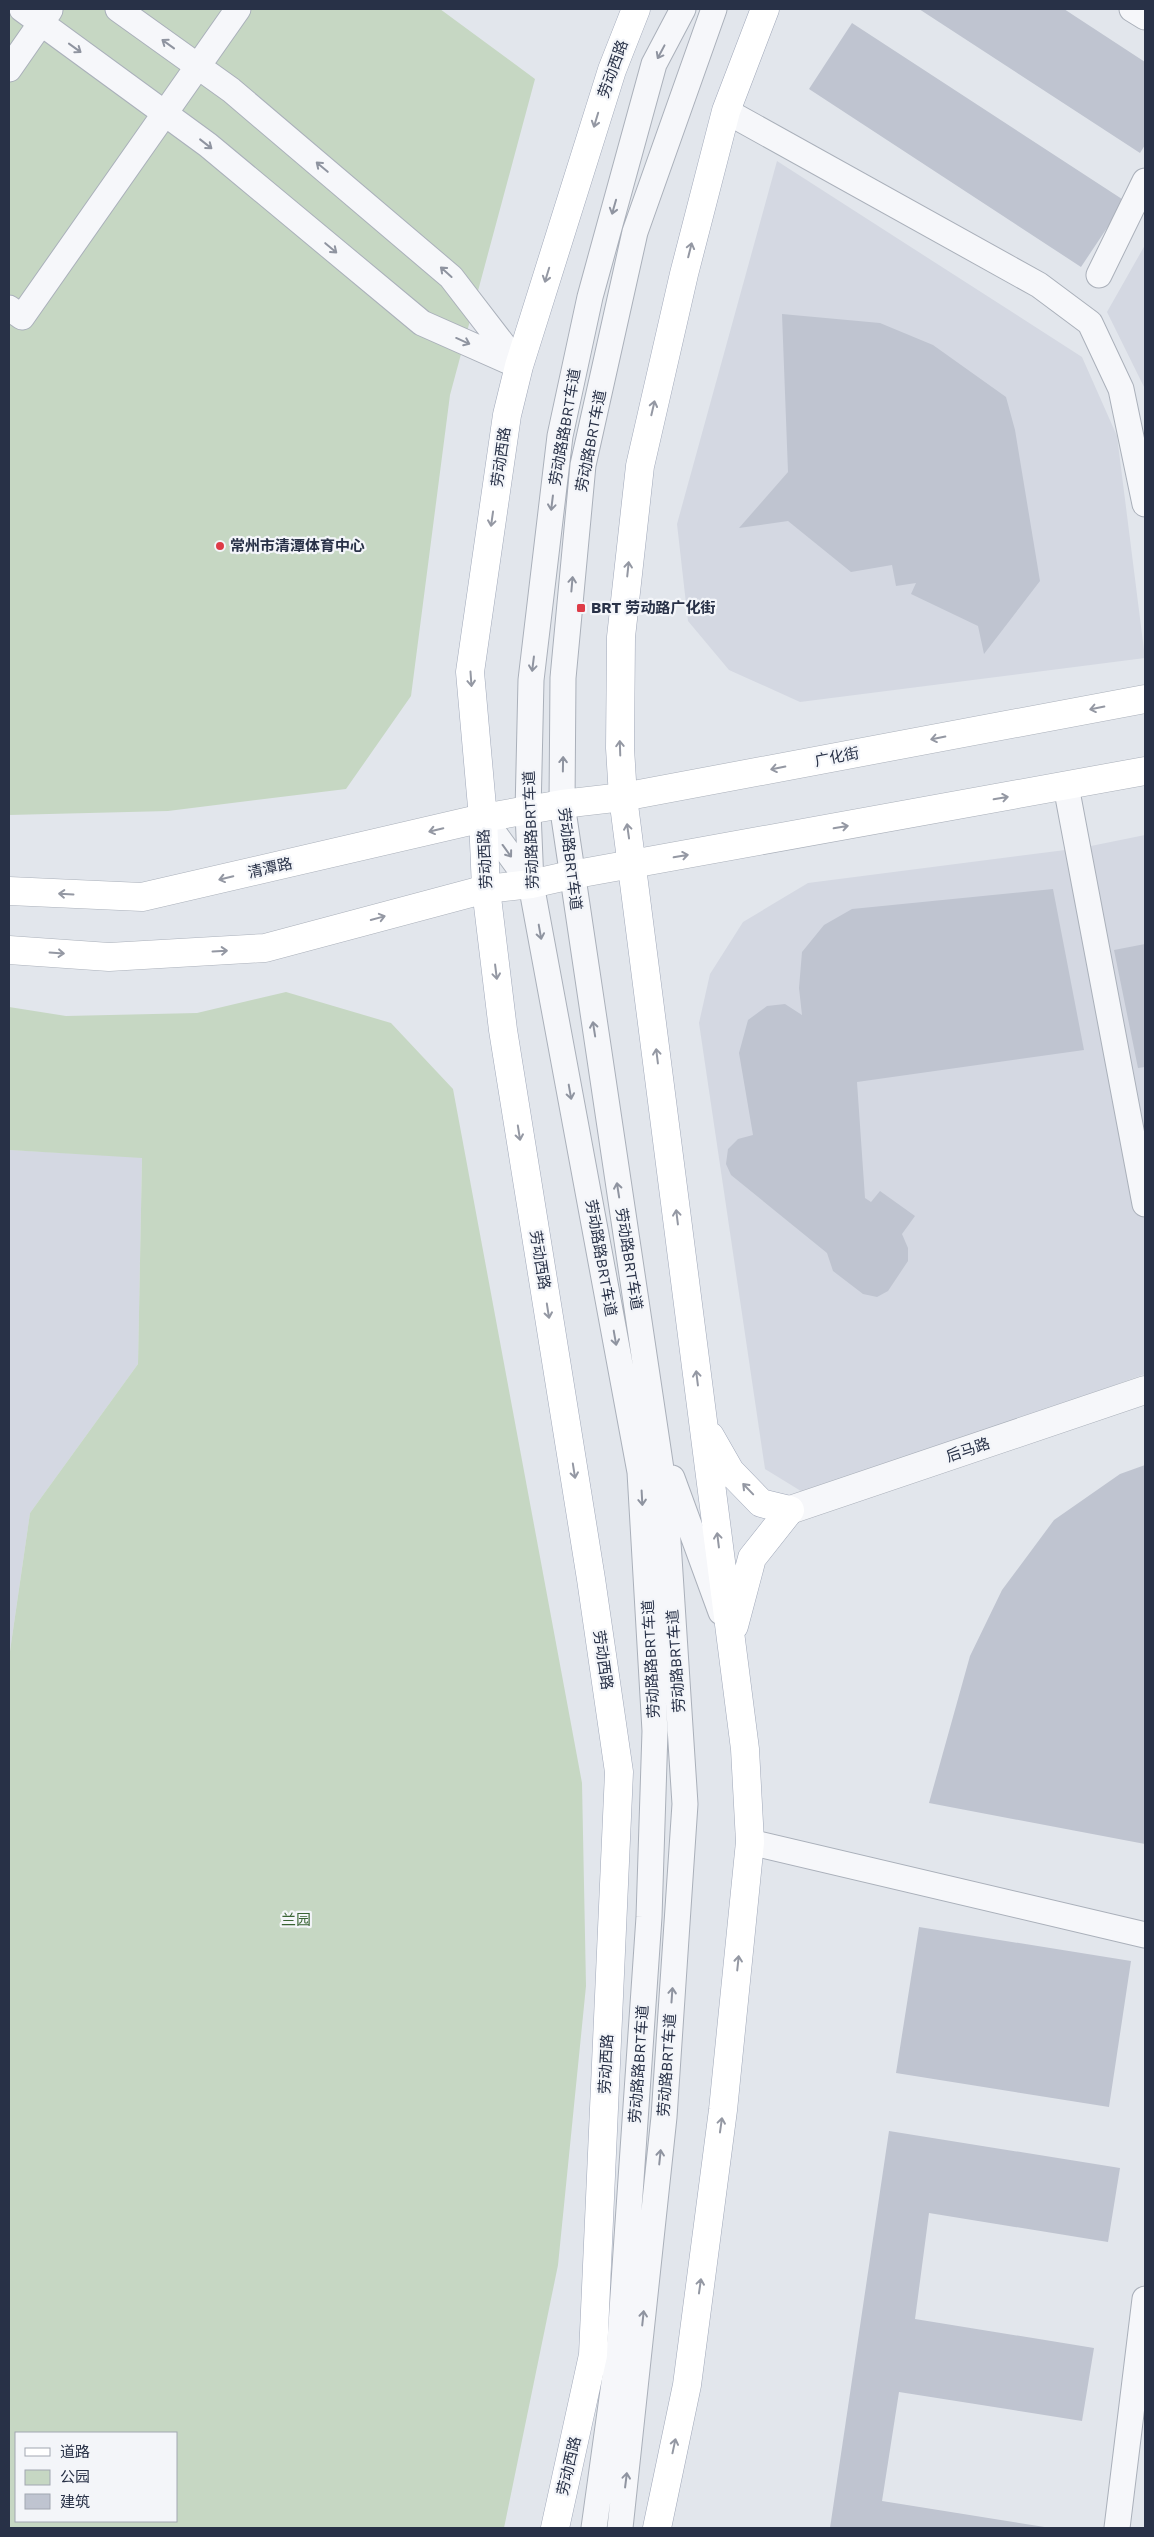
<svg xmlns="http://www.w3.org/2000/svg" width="1154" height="2537" viewBox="0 0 1154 2537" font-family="'Work Sans','Noto Sans SC',sans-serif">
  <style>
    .built { fill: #d4d8e2 }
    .green { fill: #c6d7c3; fill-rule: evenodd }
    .building { fill: #bfc4d0 }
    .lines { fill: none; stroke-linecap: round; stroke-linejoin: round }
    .lane-casing { stroke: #aab0ba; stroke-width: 27 }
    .street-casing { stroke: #aab0ba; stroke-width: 29 }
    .secondary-casing { stroke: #aab0ba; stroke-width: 29 }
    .primary-casing { stroke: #a0a8b9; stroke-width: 29 }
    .lane { stroke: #f6f7fa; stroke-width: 25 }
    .street { stroke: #f6f7fa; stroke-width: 28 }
    .secondary { stroke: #fff; stroke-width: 28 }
    .primary { stroke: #fff; stroke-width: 28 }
    .oneway { stroke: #8f94a0 }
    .oneway2 { stroke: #9498a3 }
    .poi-dot { fill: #de3b47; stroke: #f3f5f9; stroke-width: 2 }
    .labels { text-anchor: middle; stroke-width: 4.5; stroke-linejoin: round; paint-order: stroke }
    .street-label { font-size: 15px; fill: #283147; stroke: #f3f5f9 }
    .poi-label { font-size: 15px; font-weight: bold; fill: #283147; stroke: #f3f5f9; text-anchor: start }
    .park-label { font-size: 15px; fill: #396434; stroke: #f3f5f9 }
  </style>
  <rect width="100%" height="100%" fill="#e2e6ec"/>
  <path class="built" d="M777,161L1082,357L1117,436L1145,658L800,702L729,670L688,621L677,524Z
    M1145,245V389L1107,312Z
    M1145,835V1374L809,1496L765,1469L699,1023L710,974L743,922L808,883L1081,848Z
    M9,1150L142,1157L138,1364L30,1513L9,1658Z"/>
  <path class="green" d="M9,9H440L535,79L450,395L411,696L346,789L168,811L9,815Z
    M286,992L391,1023L453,1089L582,1783L586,1986L558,2265L504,2528H9V1658L30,1513L138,1364L142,1158L9,1150V1007L66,1016L197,1013ZM16,2433H176V2521H16Z"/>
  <path class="building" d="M919,9H1064L1145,62V145L1140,153Z
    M852,23L1125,201L1081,267L809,89Z
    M782,314L880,323L933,345L1006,397L1015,430L1040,581L984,654L978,626L911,594L916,583L896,586L892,565L851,572L788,521L739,528L788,472Z
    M1053,889L1084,1050L857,1082L865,1198L871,1202L880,1191L915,1216L902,1234L908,1248V1261L888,1291L877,1297L863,1294L833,1271L827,1253L731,1175L726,1164L728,1149L738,1139L753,1135L739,1053L748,1020L767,1006L785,1004L802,1015L799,988L802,952L824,925L852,909Z
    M1145,944V1067L1138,1068L1114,950Z
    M1145,1465V1844L929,1803L970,1656L1002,1590L1054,1520L1120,1474Z
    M919,1927L1131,1961L1109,2107L896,2073Z
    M889,2131L1120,2168L1108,2242L929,2213L915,2319L1094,2348L1082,2421L899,2392L882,2501L1051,2528H830Z"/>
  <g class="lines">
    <g class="lane-casing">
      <path id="lane" d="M22,9L208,145L422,323L519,366
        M118,9L231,90L451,277L518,364
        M1132,9L1145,17
        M9,69L50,10
        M726,111L1039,285L1090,323L1121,389L1145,504
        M1099,275L1145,181
        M9,308L22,317L238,9
        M1066,786L1145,1204
        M483,818L531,884
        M672,1478L721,1612
        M750,1842L1145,1935
        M594,2528L620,2340L649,1917L655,1731L640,1472L531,884L528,812L531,680L560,436L590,297L654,64L683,9
        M620,2528L664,2117L685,1804L665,1496L562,804L563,678L583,465L635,232L714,9
        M1117,2528L1145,2299"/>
    </g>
    <g class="street-casing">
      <path id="street" d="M790,1510L1145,1390"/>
    </g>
    <g class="secondary-casing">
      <path id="secondary" d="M9,891L142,897L483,818L562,804L623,797L1145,699
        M9,950L109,957L265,948L486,889L531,884L571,875L1145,771"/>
    </g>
    <g class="primary-casing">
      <path id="primary" d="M710,1436L730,1471L761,1503L790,1510L752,1558L734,1626
        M555,2528L593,2355L619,1772L591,1579L503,1030L486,889L483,818L470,672L507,415L519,366L612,70L636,9
        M657,2528L687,2385L723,2110L750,1842L745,1749L623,797L620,748L621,637L640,466L684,274L726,111L765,9"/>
    </g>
    <use href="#lane" class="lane"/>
    <use href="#street" class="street"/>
    <use href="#secondary" class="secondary"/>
    <use href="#primary" class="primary"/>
  </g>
  <defs><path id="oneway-shaft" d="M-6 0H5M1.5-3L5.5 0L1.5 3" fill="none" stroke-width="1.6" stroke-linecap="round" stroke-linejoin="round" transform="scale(1.25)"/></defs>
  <g class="oneway">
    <use href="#oneway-shaft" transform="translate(168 44) rotate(-144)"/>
    <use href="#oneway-shaft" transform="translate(75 48) rotate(36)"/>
    <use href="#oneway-shaft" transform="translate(661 52) rotate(118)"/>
    <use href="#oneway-shaft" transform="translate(206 144) rotate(38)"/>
    <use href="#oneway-shaft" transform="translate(322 167) rotate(-140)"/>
    <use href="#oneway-shaft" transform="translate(614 207) rotate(106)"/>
    <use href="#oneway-shaft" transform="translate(331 248) rotate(40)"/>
    <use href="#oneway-shaft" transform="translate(446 272) rotate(-138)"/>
    <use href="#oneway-shaft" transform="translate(463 341) rotate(24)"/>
    <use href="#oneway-shaft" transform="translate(552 503) rotate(97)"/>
    <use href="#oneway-shaft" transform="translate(572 584) rotate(-85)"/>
    <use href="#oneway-shaft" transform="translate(533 664) rotate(97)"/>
    <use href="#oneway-shaft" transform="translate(563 764) rotate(-89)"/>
    <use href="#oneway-shaft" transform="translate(507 851) rotate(54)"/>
    <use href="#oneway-shaft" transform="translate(540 932) rotate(80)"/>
    <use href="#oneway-shaft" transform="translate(594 1029) rotate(-99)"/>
    <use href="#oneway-shaft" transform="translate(570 1092) rotate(80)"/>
    <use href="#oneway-shaft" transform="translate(618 1190) rotate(-99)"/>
    <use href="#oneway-shaft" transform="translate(615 1338) rotate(80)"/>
    <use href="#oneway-shaft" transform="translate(642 1498) rotate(87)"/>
    <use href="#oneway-shaft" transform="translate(672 1995) rotate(-86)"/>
    <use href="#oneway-shaft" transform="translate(660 2157) rotate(-84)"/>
    <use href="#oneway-shaft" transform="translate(643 2318) rotate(-84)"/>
    <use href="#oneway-shaft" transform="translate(626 2480) rotate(-83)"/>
  </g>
  <g class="oneway2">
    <use href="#oneway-shaft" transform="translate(596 120) rotate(107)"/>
    <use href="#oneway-shaft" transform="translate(690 250) rotate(-76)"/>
    <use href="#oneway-shaft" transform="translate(547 275) rotate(107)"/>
    <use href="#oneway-shaft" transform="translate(653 408) rotate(-77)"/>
    <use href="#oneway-shaft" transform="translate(492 519) rotate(98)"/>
    <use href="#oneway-shaft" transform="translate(628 569) rotate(-84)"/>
    <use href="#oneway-shaft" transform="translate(471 679) rotate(86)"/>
    <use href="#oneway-shaft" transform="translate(1097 708) rotate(169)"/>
    <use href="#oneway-shaft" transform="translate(938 738) rotate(169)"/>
    <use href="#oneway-shaft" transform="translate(620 748) rotate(-92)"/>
    <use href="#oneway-shaft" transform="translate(778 768) rotate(169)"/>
    <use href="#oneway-shaft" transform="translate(1001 798) rotate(-10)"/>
    <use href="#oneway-shaft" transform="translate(841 827) rotate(-10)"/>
    <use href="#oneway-shaft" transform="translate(436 830) rotate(167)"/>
    <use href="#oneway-shaft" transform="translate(628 831) rotate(-98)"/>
    <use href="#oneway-shaft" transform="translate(681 856) rotate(-10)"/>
    <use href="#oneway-shaft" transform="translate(226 878) rotate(167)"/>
    <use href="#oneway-shaft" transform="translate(66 894) rotate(-177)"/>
    <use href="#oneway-shaft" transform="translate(378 918) rotate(-15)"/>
    <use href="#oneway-shaft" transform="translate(220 951) rotate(-3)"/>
    <use href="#oneway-shaft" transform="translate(57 953) rotate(4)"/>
    <use href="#oneway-shaft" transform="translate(496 972) rotate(83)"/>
    <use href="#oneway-shaft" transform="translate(657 1056) rotate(-97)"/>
    <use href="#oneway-shaft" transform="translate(519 1133) rotate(81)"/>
    <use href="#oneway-shaft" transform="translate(677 1217) rotate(-97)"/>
    <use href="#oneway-shaft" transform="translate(548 1311) rotate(81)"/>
    <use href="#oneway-shaft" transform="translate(697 1378) rotate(-97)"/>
    <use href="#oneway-shaft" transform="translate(574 1471) rotate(81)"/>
    <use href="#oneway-shaft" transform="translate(748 1489) rotate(-134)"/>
    <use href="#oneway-shaft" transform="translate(718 1540) rotate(-97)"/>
    <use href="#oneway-shaft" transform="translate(738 1963) rotate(-84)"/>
    <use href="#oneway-shaft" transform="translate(721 2125) rotate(-82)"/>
    <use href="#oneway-shaft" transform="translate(700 2286) rotate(-82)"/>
    <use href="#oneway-shaft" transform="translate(674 2446) rotate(-78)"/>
  </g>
  <g class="poi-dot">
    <circle cx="220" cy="546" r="5"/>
    <rect x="576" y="603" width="10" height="10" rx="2.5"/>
  </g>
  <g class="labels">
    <g class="street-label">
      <text transform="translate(613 69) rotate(-70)" y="5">劳动西路</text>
      <text transform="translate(565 427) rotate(-80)" y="5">劳动路路BRT车道</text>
      <text transform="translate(591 441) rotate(-79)" y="5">劳动路BRT车道</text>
      <text transform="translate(501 457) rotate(-82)" y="5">劳动西路</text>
      <text transform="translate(837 757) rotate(-11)" y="5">广化街</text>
      <text transform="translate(531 830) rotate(-92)" y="5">劳动路路BRT车道</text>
      <text transform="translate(485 859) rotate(-93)" y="5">劳动西路</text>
      <text transform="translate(570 859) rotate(83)" y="5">劳动路BRT车道</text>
      <text transform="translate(270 868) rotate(-13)" y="5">清潭路</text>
      <text transform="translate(601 1258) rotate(80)" y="5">劳动路路BRT车道</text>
      <text transform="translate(629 1259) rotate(81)" y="5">劳动路BRT车道</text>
      <text transform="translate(540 1260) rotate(81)" y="5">劳动西路</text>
      <text transform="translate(968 1450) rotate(-19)" y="5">后马路</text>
      <text transform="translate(651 1659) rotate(-93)" y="5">劳动路路BRT车道</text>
      <text transform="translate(603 1660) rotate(82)" y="5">劳动西路</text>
      <text transform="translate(676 1661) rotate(-94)" y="5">劳动路BRT车道</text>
      <text transform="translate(606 2064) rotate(-87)" y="5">劳动西路</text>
      <text transform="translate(639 2064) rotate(-86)" y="5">劳动路路BRT车道</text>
      <text transform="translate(667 2065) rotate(-86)" y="5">劳动路BRT车道</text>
      <text transform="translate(569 2466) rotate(-77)" y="5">劳动西路</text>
    </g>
    <g class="poi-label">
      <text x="230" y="551">常州市清潭体育中心</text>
      <text x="591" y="613">BRT 劳动路广化街</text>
    </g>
    <g class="park-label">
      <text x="296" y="1925">兰园</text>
    </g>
  </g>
  <rect width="1154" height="2537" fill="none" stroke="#283147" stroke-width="20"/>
  <rect x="15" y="2432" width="162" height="90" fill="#f3f5f9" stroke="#a2a7b2"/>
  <rect x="25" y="2448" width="25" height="8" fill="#ffffff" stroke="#a2a7b2"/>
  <text x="60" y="2457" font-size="15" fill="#283147">道路</text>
  <rect x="25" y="2470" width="25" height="15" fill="#c6d7c3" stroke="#a2a7b2"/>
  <text x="60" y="2482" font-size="15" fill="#283147">公园</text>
  <rect x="25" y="2494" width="25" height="15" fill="#bfc4d0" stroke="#a2a7b2"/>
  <text x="60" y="2507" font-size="15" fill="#283147">建筑</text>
</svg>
